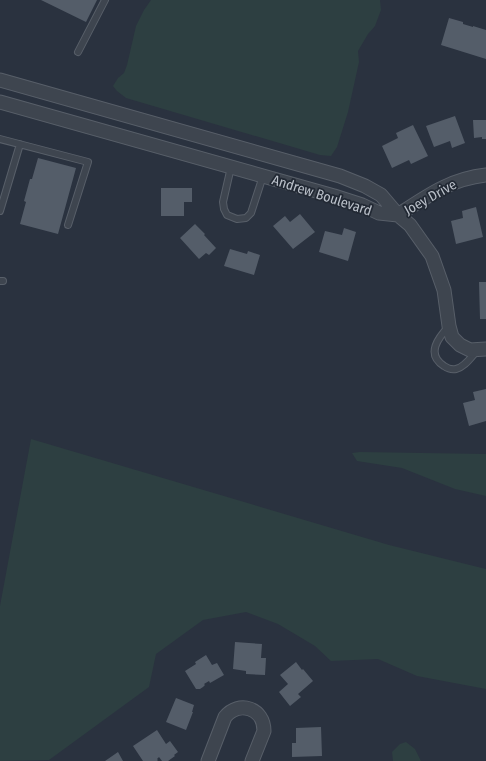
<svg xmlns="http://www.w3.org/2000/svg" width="486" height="761" viewBox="0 0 486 761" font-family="'Fira Sans Condensed',sans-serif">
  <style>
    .green { fill: #2d3f41 }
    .building { fill: #545d69 }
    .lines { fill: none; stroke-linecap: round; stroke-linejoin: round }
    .service-casing { stroke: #585f69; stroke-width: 8 }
    .minor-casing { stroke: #585f69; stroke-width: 15 }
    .service { stroke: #3e454f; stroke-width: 6 }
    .minor { stroke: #3e454f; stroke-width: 13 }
    .labels { text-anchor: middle; stroke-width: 3.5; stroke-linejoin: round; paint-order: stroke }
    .street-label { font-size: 14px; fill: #bac0c9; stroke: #222934 }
  </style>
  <rect width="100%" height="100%" fill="#2a323f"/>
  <path class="green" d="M151,0H380L381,10L375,26L368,34L358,51L359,62L348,112L337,147L331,156L320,155L126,98L117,91L113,86L118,78L124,73L127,65L136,26L144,10Z
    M31,439L389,545L486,569V689L417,676L378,659L331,661L315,646L278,624L246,612L203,620L156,654L149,687L49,760L0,761V606Z
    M360,452L486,454V496L455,489L402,468L357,461L352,453Z
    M406,742L415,749L421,761H393L392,752L400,744Z"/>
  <path class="building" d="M41,0H97L86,22Z
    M449,18L463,22V24L473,27V26L486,30V59L441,45Z
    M455,116L465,143L452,148L450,141L434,147L426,126Z
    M473,120H486V139H482V137L474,138Z
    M413,125L428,156L411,164L409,160L392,168L382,146L398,138L396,133Z
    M38,158L76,168L58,234L20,224L26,202L24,201L30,179H32Z
    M161,188H192V202H184V216H161Z
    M476,207L483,237L456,244L451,221L463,218L462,211Z
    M300,214L315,232L293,249L273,226L285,216L290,222Z
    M195,224L205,234L204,235L216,248L209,255L206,253L199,259L180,238Z
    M344,228L356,232L348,261L319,252L325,231L342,235Z
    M230,249L247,254L248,251L260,255L254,275L224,266Z
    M479,282H486V319H480Z
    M486,389V421L469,426L463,403L475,400L473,392Z
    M235,642L262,644L261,658H266L265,675L246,674V671L233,669Z
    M206,655L212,665L217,663L224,675L210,683L209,681L204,684L205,685L203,687L200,689H196L185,671L196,664L195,662Z
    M296,662L302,670L303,669L313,681L298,694L301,697L290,706L279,692L288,684L280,675Z
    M176,698L194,705L192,712H193L186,730L166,722Z
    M321,727L322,756L292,757V743H296V728Z
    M157,730L166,744L170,741L178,752L174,755L175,756L168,761H162L159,757L157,759L158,760L157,761H143L133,746Z
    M118,752L123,761H105Z"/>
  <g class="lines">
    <g class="service-casing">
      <path id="service" d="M78,52L105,0
        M0,139L88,162L68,225
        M231,167L223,202L224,209L227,215L237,219L246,218L251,213L263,176
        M0,211L20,144
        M0,281H3
        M449,326C439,337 425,354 444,366C447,368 452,370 456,369C465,367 471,357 477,351"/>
    </g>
    <g class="minor-casing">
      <path id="minor" d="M0,80L340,176L365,186L381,195L398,215L410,225L432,256L444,290L449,326L452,337L460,345L470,350L486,349
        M0,102L334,196L362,205L379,213L398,215
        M398,215C427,196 450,179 486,175
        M208,761L225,717C239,700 264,708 264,731L252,761"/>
    </g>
    <use href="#service" class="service"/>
    <use href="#minor" class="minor"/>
  </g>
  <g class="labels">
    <g class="street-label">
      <text transform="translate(322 195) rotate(18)" y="5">Andrew Boulevard</text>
      <text transform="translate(430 197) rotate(-29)" y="5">Joey Drive</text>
    </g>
  </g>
</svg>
